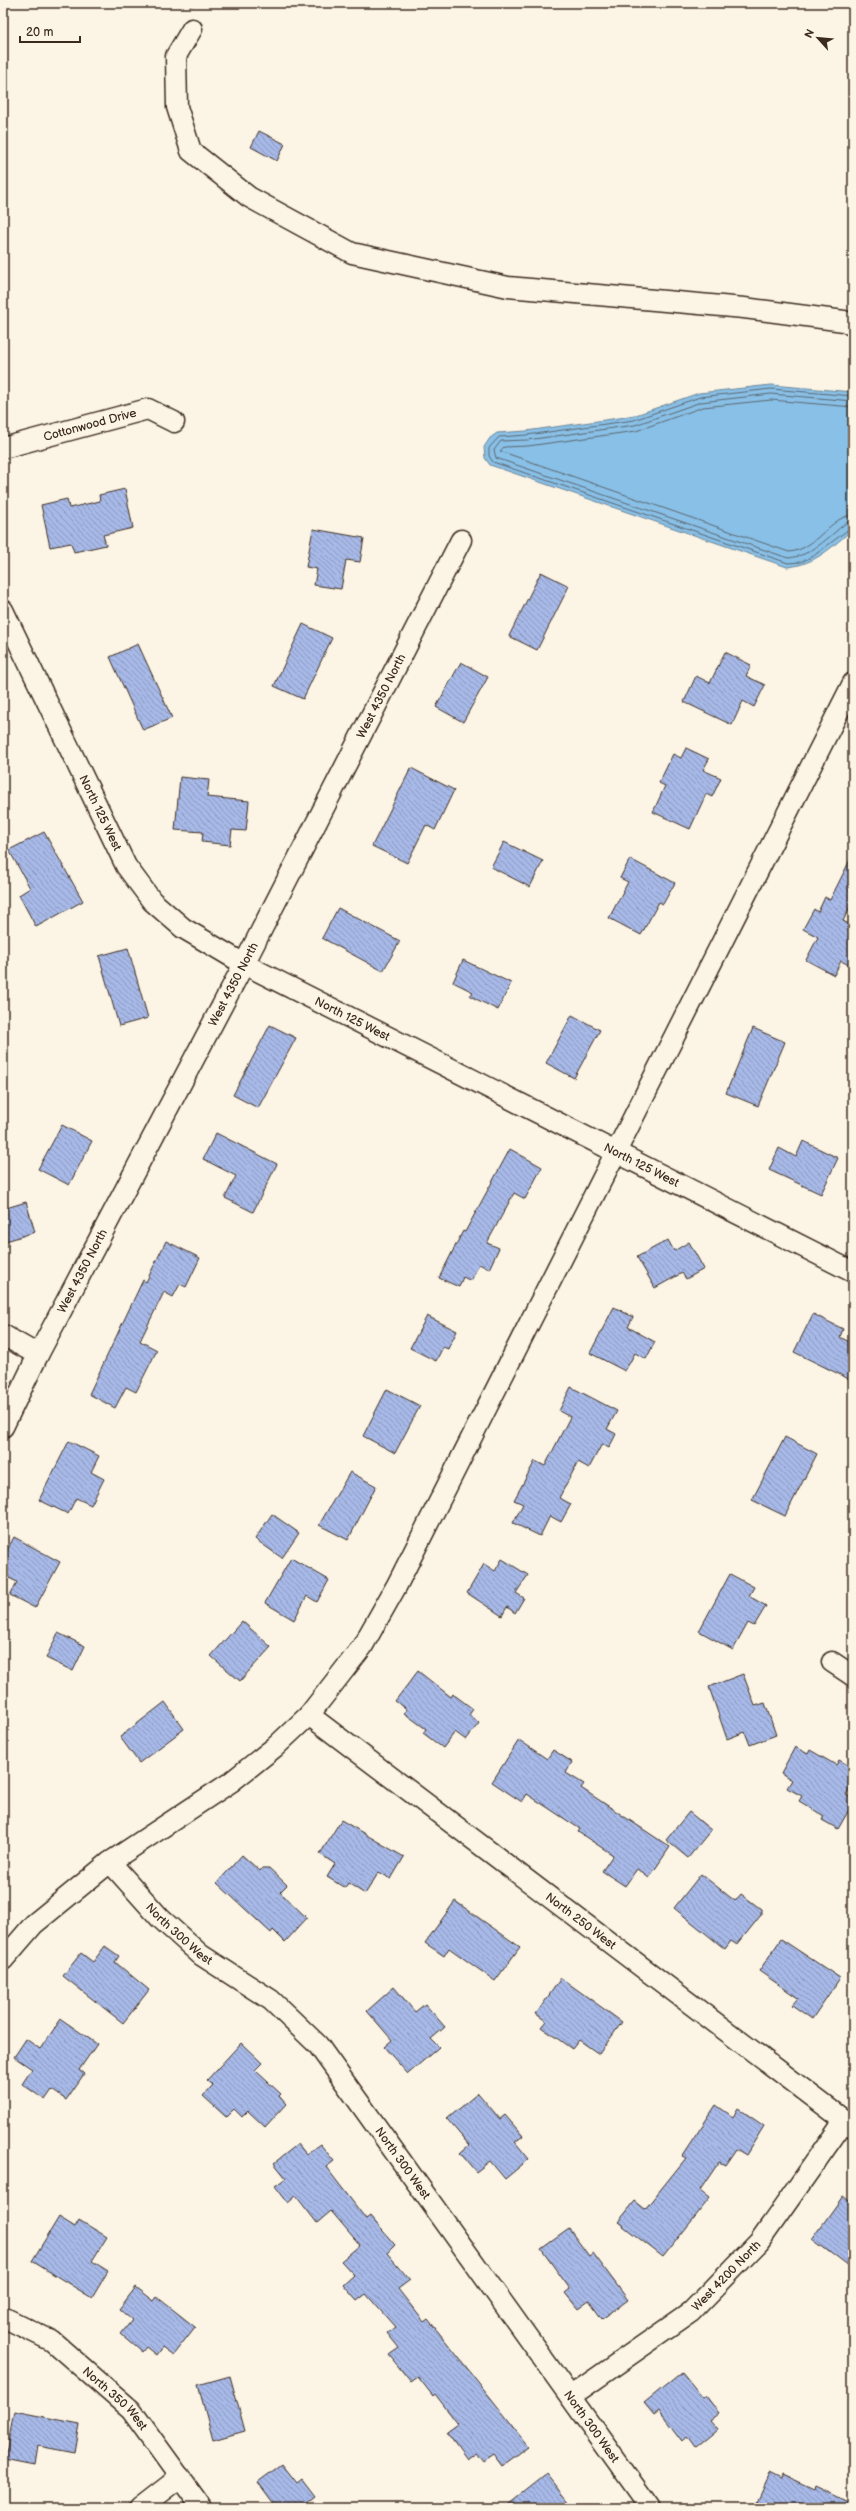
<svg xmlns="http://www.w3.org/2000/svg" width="856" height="2511" viewBox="0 0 856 2511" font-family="'Balsamiq Sans',sans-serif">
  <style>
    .water { fill: #89c0e7; stroke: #6a8497 }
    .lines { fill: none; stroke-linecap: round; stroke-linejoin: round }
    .shore { stroke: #5a666e; stroke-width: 1 }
    .building { fill: url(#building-back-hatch); stroke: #3b2a1e }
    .minor-casing { stroke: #3b2a1e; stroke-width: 23 }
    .path { stroke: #3b2a1e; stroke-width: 2.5; stroke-dasharray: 3 3; stroke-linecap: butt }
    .minor { stroke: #fcf5e5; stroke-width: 20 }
    .labels { text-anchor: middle; stroke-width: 3.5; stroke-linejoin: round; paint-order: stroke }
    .street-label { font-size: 12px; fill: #3b2a1e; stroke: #fcf5e5 }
  </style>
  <defs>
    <pattern id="building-back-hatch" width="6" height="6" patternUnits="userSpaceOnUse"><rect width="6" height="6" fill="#a7b9e8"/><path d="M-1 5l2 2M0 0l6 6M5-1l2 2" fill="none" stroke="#8997bb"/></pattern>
  </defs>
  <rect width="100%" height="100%" fill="#fcf5e5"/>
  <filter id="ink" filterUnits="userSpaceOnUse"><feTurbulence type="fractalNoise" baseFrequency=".025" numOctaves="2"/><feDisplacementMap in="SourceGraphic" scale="8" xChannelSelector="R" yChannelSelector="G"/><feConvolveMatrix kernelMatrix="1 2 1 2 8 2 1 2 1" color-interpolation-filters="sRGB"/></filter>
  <g filter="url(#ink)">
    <path class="water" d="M771,385L853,392V529C833,546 815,565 787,567L490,465L485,458L484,447L490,438L497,433L526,431L633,416L699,393Z"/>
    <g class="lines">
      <path class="shore" d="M853,396L771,389L700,397L634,420L527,435L499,437L489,448V456L493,462L788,563L801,562L812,557L853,526
        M853,401L771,394L701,402L635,425L527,440L501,441L494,450L496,458L788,558C812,556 828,537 846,523L853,521
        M853,407L771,400L703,407L636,431L528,446L504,447L500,451L789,552C816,550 830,516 853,515"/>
    </g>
    <path class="building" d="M259,131L285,144L277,161L251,147Z
      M125,489L133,528L103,535L106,545L74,552L71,543L50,547L41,505L67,499L69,508L100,501L99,495Z
      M313,529L364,538L360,562L346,560L341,589L314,585L317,569L306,567Z
      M541,572L569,586L537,650L509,636Z
      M303,624L332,638L303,699L274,686Z
      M138,644L172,718L143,730L110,657Z
      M725,652L751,665L746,676L765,685L754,707L743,701L732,725L684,702L696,676L710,683Z
      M461,662L488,677L463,722L436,707Z
      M686,748L709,759L703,770L721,778L712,797L706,794L690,829L653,812L665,786L659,783L673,754L681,758Z
      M411,768L454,790L435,830L426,825L407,863L372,846Z
      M180,777L209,780L207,797L249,801L246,831L232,830L230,845L202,842L203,832L175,830Z
      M44,832L83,901L36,927L19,895L30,888L9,850Z
      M504,842L543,861L530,887L491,867Z
      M853,854V901L843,921L853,926V967L841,961L834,975L806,960L818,937L803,929L814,909L818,912L825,897L830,900Z
      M630,859L675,883L663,904L659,902L641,935L609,918L628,882L620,878Z
      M338,908L400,941L383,971L322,938Z
      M128,948L148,1018L119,1026L99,956Z
      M463,960L511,983L498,1010L470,996L473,992L453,982Z
      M572,1015L600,1030L574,1078L546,1063Z
      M270,1025L296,1038L258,1108L233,1095Z
      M753,1028L785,1042L758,1106L726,1093Z
      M62,1125L92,1141L69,1185L38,1169Z
      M216,1133L277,1164L253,1212L225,1198L236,1176L203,1159Z
      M803,1141L838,1158L821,1194L769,1170L779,1148L796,1157Z
      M510,1149L542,1167L525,1199L514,1193L487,1243L499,1248L489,1269L479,1264L471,1281L463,1277L459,1287L439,1278L463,1231L465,1232Z
      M26,1202L35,1232L3,1242V1209Z
      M668,1240L674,1251L689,1242L704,1269L686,1279L682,1273L655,1288L637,1257Z
      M166,1241L200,1258L186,1287L180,1284L173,1297L164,1292L140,1341L157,1350L136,1392L126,1387L115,1408L89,1394L143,1280L146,1282Z
      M614,1307L633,1317L628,1327L655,1342L646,1359L635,1353L625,1371L590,1353Z
      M813,1314L843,1329L840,1337L853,1344V1381L794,1352Z
      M427,1316L457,1331L448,1349L443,1347L436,1361L410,1348Z
      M571,1387L617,1411L607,1429L616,1434L609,1448L602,1444L589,1468L578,1462L559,1498L571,1504L561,1522L550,1516L540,1536L513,1523L523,1504L514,1500L535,1461L545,1466L570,1417L559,1411Z
      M387,1389L420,1406L395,1453L363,1436Z
      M785,1437L817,1454L785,1516L752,1500Z
      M69,1441L99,1456L91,1472L104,1479L91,1505L76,1498L68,1514L39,1500Z
      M350,1472L376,1486L348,1540L319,1525Z
      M272,1514L299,1533L282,1558L255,1539Z
      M14,1537L60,1562L35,1608L10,1595L17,1582L3,1575V1558Z
      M291,1558L329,1580L317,1602L307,1596L294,1620L265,1603Z
      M502,1559L528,1575L516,1593L524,1598L515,1613L507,1607L502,1616L467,1593L484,1564L495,1571Z
      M730,1574L754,1587L749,1596L766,1606L754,1626L748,1623L733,1650L699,1631Z
      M242,1621L271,1647L240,1681L211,1656Z
      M58,1633L85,1646L73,1671L46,1658Z
      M418,1671L451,1697L453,1694L473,1709L469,1715L479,1723L466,1740L455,1732L443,1748L423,1733L426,1729L404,1713L407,1709L395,1701Z
      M743,1674L755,1706L765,1703L776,1735L750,1745L745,1732L727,1739L709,1687Z
      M165,1702L184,1729L139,1763L120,1737Z
      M519,1740L547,1759L553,1750L572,1762L566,1773L584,1784L581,1788L670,1847L649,1878L637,1869L625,1886L602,1871L613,1855L578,1832L580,1829L527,1794L522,1802L492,1782Z
      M795,1747L808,1754L810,1750L836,1765L839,1760L853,1768V1782L846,1795L853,1799V1803L838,1829L822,1820L824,1816L799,1801L802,1796L787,1788L792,1780L781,1773Z
      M689,1812L711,1830L688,1858L666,1840Z
      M341,1820L404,1857L391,1879L379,1872L365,1894L348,1883L345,1888L327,1877L335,1864L320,1854Z
      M242,1855L260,1871L262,1868H269L287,1885L280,1892L307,1918L285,1942L273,1930L271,1933L217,1883Z
      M701,1874L735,1901L741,1894L761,1909V1915L737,1945L731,1941L725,1949L674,1908Z
      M455,1901L520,1947L495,1981L449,1948L444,1956L425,1943Z
      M781,1939L840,1978L812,2019L792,2005L798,1998L759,1971Z
      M105,1946L119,1956L115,1962L149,1990L123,2023L63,1976L81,1953L93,1962Z
      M561,1978L622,2022L599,2054L579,2040L572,2049L541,2027L546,2021L536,2014Z
      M394,1987L415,2012L425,2004L445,2027L431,2039L439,2047L408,2074L384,2047L392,2040L367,2011Z
      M61,2019L97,2044L79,2070L84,2074L66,2100L52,2090L45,2100L22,2084L32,2069L14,2057L26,2039L40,2049Z
      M241,2043L262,2063L255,2070L281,2094L279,2096L286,2104L265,2127L248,2111L242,2117L234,2109L226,2117L203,2096L213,2085L207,2080Z
      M478,2093L500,2119L505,2115L523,2136L515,2142L529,2159L505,2179L490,2161L476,2172L460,2153L469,2145L447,2119Z
      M716,2105L733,2117L738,2108L764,2126L746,2155L736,2149L725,2165L719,2162L700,2190L710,2198L663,2257L618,2222L635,2201L645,2209L686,2158L682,2156Z
      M298,2144L306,2154L320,2144L334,2161L326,2167L366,2219L370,2216L395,2245L387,2253L410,2280L398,2289L424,2322L428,2319L529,2446L502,2466L493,2454L483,2461L476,2452L467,2459L447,2432L458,2424L435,2394L433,2396L418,2377L411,2382L389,2355L399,2348L387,2333L395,2327L366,2294L357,2301L343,2285L354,2275L341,2261L360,2245L331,2211L317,2223L296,2196L288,2203L275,2186L286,2178L274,2163Z
      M843,2196L853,2204V2270L812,2239Z
      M59,2217L75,2227L79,2220L107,2237L92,2261L108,2271L92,2298L32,2261Z
      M569,2229L589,2256L593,2253L628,2300L602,2319L589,2301L578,2309L565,2293L570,2289L541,2249Z
      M136,2287L154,2301L157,2297L195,2327L173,2355L162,2347L156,2355L146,2347L142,2352L121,2334L132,2320L119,2309Z
      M682,2372L703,2398L706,2396L719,2413L709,2421L717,2430L695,2448L687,2437L682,2441L659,2411L654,2415L644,2403Z
      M230,2376L245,2431L213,2440L198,2385Z
      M14,2411L80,2424L75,2453L38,2446L35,2465L5,2459Z
      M282,2464L297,2483L302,2479L315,2496L300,2508H277L258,2482Z
      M770,2473L782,2479L783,2475L814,2489L815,2486L853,2504V2508H754Z
      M547,2474L574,2508H504Z"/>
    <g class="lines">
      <g class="minor-casing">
        <g id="minor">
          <path d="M192,29L176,56L177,107L191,151L249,197L352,253L508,287L744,308L844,321L853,326"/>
          <path id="s1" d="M3,448L148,409L174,422"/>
          <path id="s2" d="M3,610L126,866L152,901L183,928L244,964L853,1272"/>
          <path d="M3,1335L38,1355"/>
          <path id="s3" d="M3,1427L38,1355L244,964L461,540"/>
          <path d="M832,1662L853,1676"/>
          <path id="s4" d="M309,1715L853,2127"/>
          <path id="s5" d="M110,1862L160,1918L201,1955L271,2000L318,2045L650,2508"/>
          <path d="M3,1960L34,1924L110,1862L231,1782L275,1747L309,1715L362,1647L397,1585L853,683"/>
          <path id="s6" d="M3,2317L52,2341L131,2410L202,2508"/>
          <path id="s7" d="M571,2396L691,2312L759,2242L845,2120"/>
          <path d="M140,2508L180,2477"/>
        </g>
      </g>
      <path class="path" d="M191,3V9"/>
      <use href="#minor" class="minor"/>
    </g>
  </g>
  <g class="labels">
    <g class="street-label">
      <text dy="4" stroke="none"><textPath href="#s1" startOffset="90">Cottonwood Drive</textPath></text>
      <text dy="4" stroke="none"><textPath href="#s3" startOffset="823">West 4350 North</textPath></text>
      <text dy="4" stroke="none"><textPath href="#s2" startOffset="225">North 125 West</textPath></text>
      <text dy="4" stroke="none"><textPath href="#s3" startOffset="499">West 4350 North</textPath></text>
      <text dy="4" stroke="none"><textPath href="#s2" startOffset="561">North 125 West</textPath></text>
      <text dy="4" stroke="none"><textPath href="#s2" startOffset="885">North 125 West</textPath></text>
      <text dy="4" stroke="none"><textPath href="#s3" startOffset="175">West 4350 North</textPath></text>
      <text dy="4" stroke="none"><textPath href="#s4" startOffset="341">North 250 West</textPath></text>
      <text dy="4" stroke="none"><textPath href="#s5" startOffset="100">North 300 West</textPath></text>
      <text dy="4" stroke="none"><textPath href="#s5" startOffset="424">North 300 West</textPath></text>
      <text dy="4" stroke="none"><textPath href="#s7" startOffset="197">West 4200 North</textPath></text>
      <text dy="4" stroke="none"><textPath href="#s6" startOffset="140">North 350 West</textPath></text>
      <text dy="4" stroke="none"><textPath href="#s5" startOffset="748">North 300 West</textPath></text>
    </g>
  </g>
  <rect width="856" height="2511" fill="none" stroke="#fcf5e5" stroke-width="16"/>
  <rect x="8" y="8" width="840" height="2495" fill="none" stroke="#3b2a1e" stroke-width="1.5" filter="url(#ink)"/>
  <g transform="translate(818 38) rotate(297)" stroke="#fcf5e5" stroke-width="3" paint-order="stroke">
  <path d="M0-3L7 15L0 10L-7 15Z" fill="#3b2a1e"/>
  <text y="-6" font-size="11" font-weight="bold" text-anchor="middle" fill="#3b2a1e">N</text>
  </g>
  <path d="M20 36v6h60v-6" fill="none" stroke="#3b2a1e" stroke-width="2"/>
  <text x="26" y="36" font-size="12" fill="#3b2a1e" stroke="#fcf5e5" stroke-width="3" paint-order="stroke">20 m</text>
</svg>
